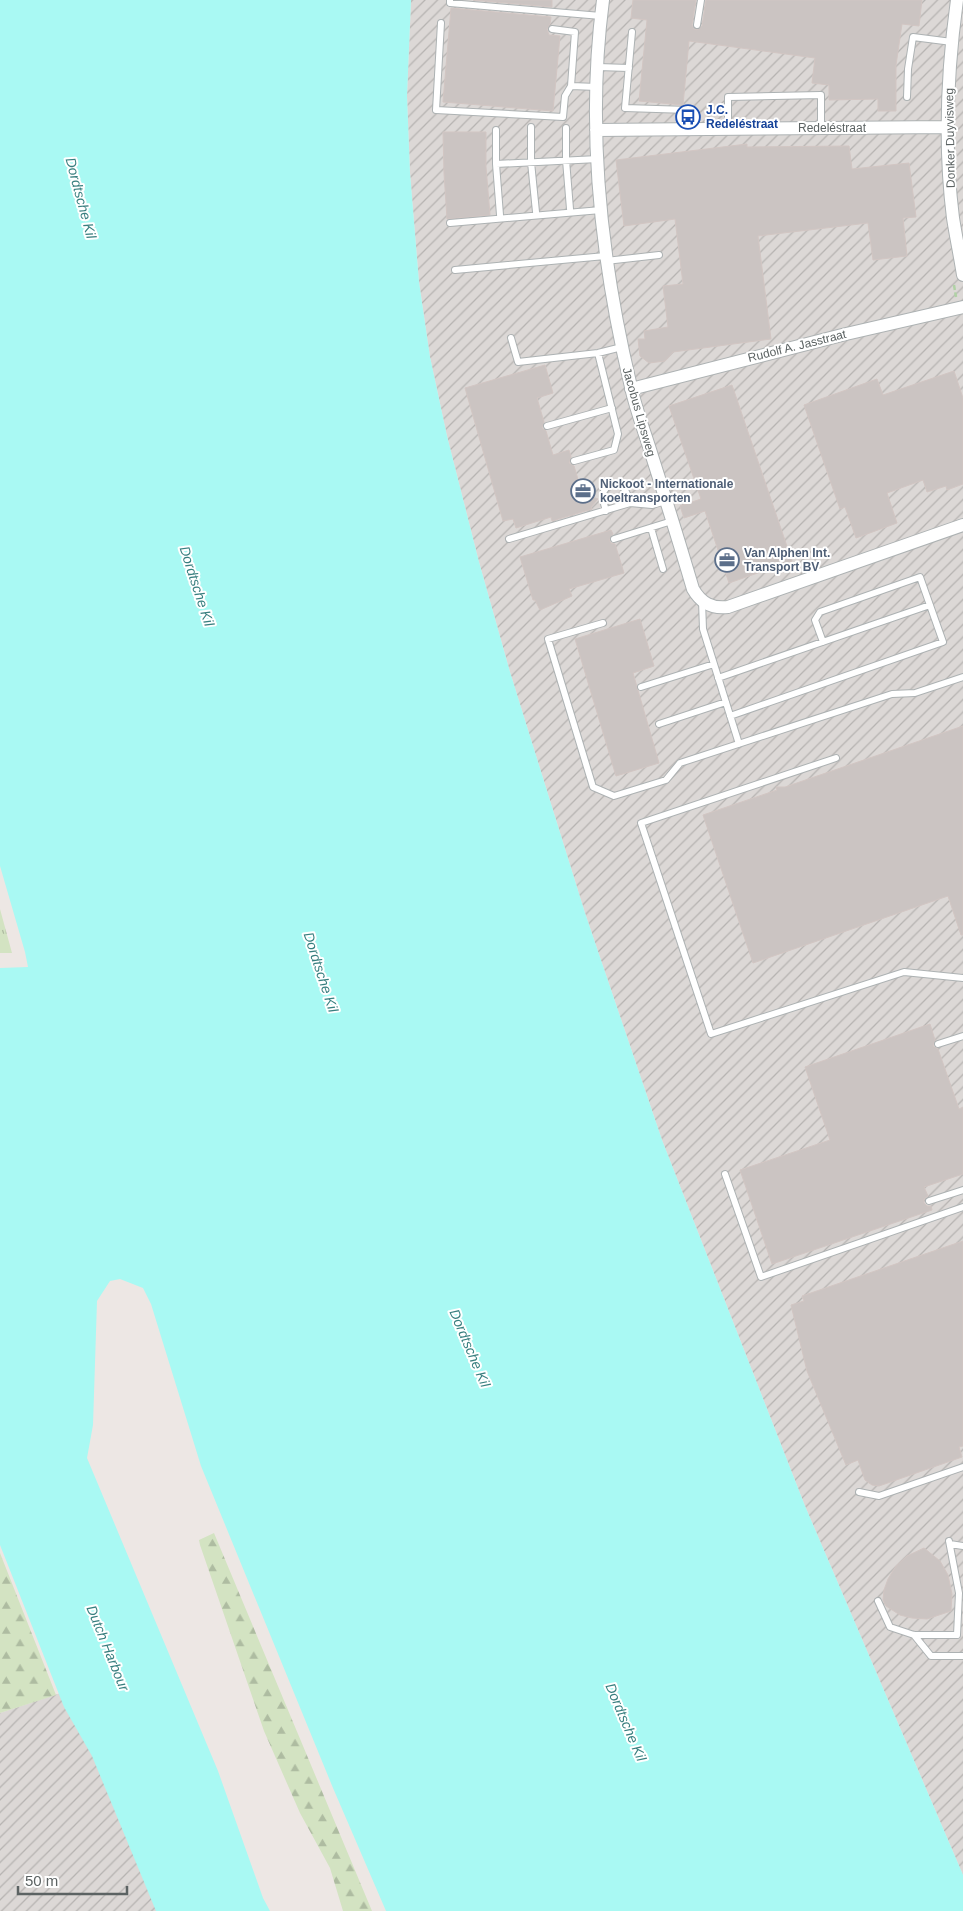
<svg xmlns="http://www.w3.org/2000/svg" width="963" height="1911" viewBox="0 0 963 1911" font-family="Helvetica,sans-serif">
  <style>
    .industrial { fill: url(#industrial-furrows) }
    .grass { fill: url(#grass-tufts) }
    .forest { fill: url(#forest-firs) }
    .water { fill: #a9f9f3 }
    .building { fill: #cbc4c2; stroke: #d2c6c3 }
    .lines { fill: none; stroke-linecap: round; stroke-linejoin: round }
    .service-casing { stroke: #adb2b3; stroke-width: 8 }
    .minor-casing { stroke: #adb2b3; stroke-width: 14 }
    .path { stroke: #b0d2a5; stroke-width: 2.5; stroke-dasharray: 5 2.5; stroke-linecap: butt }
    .service { stroke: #fff; stroke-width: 6 }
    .minor { stroke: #fff; stroke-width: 12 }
    .labels { text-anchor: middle; stroke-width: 4; stroke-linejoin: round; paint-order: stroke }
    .transit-label { font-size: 12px; font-weight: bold; fill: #164399; stroke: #fff; text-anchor: start }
    .street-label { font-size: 12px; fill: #5c6363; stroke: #fff }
    .service-label { font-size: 12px; font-weight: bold; fill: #4e5e75; stroke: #fff; text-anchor: start }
    .water-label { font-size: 14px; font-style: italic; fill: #387f7f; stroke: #fff }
  </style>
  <defs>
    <pattern id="industrial-furrows" width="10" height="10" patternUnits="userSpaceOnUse" patternTransform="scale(1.25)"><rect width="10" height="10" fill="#dcd8d6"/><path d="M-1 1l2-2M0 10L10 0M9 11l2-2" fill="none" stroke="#b6b3b1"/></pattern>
    <pattern id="grass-tufts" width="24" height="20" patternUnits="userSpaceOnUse" patternTransform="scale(1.25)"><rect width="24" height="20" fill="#d3e3c2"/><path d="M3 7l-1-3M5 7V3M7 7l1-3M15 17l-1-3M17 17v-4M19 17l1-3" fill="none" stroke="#aebca1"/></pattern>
    <pattern id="forest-firs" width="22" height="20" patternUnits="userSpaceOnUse" patternTransform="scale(1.25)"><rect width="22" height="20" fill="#d3e3c2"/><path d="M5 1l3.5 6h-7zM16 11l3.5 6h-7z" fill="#aebca1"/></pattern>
  </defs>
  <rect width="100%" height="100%" fill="#ede7e4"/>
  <path class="industrial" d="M411,0H963V1875L805,1506L662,1140L585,913L510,672L479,562L447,436L430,357L419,282L410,173L407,96Z
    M82,1686L171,1911H0V1713Z"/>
  <path class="grass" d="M0,909L12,953H0Z"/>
  <path class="forest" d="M214,1533L372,1911H343L330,1868L300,1813L264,1731L200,1545L199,1540Z
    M0,1553L56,1695L0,1713Z"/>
  <path class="water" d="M0,0H411L407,96L410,173L419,282L430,357L447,436L479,562L510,672L585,913L662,1140L805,1506L963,1875V1911H386L333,1788L201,1466L151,1304L143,1288L120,1279L110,1281L97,1301L93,1425L87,1458L218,1771L263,1898L270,1911H156L92,1756L64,1707L0,1545V968L28,967L25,952L0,866Z"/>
  <path class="building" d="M473,0H552V7Z
    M633,0H696L692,25L694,29L697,30L702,26L706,0H922L919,26L902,24L896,65V111H878V99L829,100V85L812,83L815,58L689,41L683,105L639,101L647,20L631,18Z
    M451,8L551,17L550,24L547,29L549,35L560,36L553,111L443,102Z
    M443,132H486V167L490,215L447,219L444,173Z
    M747,144V147L849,146L852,169L909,163L916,217L903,218L907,256L873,260L868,223L758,236L771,339L673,352L665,361L649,363L640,356L638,339H645L644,331L668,327L663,286L683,284L675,219L624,226L616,160Z
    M545,365L553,393L537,398L544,422L542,428L546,431L553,455L569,450L571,457L569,463L574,466L580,486L584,484L587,495L598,499L591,507L592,509L552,521L551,517L516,528L513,519L503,521L465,388Z
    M954,371L963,398V484L947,490L946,486L927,492L923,480L887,493L897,523L856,538L845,507L840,509L804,405L877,379L883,395Z
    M732,385L792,561L729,583L705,511L684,518L680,506L701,499L669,406Z
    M611,530L613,534L609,540L611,543L615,544L624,573L569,589L572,596L540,610L535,600H533L520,557Z
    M640,619L654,666L633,673L659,763L616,776L575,639Z
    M963,726V935H961L948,896L753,963L703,815L777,790L776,787H785Z
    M930,1024L935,1040L933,1046L938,1049L959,1109L963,1107V1174L924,1187L928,1196L924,1199V1203L927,1206H931L932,1210L772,1264L740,1170L830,1140L805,1067Z
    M963,1241V1446L959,1447L962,1457L879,1486L872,1485L865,1480L858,1460L846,1465L807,1371L791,1305L804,1301L802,1296Z
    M924,1548L940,1561L948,1575L952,1594L951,1611L927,1619L912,1618L900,1615L886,1606L883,1600L884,1590L888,1579L896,1566L907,1556Z"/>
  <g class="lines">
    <g class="service-casing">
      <path id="service" d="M450,0V3L601,16
        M441,23L436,110L563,117L565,96L571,86L575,32L552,29
        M697,25L701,0
        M632,32L625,108L688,110
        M598,67L629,68
        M571,86L597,87
        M907,97L908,69L913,37L952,42
        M531,127V162L536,212
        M566,128V160L570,209
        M728,129V97L821,95V128
        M496,130V164L500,215
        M496,164L598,159
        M450,223L601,210
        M606,261L659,255
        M455,270L605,256
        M511,338L518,362L598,353L622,347
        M547,426L612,408
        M574,461L614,450L618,434L598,353
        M606,511C603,500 599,491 611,484C624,483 627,492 630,503
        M651,528L663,569
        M509,539L630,503L652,505L666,501
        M614,539L672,521
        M702,601L703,629L739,744
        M603,623L548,639L593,787L614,796L666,780L680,763L892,694L915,693L963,677
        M718,678L930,605
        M641,687L714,664
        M730,716L943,642L920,577L820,612L815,620L823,642
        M659,724L726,702
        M836,758L641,823L711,1034L904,972L963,978
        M938,1044L963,1036
        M725,1174L761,1277L963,1207
        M929,1201L963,1190
        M859,1492L879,1496L963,1467
        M950,1544L963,1546
        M878,1601L890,1627L914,1635H957L959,1593L949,1541
        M914,1635L931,1656H963"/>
    </g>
    <g class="minor-casing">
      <path id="minor" d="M603,0C586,129 601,261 631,387C636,410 645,433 652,456C666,500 680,545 693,589C701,603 712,609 728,607L963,525
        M957,0C947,72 944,146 953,218C956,237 960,256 963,275
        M596,130L948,127
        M631,389L846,334L963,307"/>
    </g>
    <path class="path" d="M954,285L956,297"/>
    <use href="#service" class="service"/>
    <use href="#minor" class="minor"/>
  </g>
  <defs>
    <g id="bus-ring" transform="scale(1.25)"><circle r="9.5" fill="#fff" stroke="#1a4fb4" stroke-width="1.5"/><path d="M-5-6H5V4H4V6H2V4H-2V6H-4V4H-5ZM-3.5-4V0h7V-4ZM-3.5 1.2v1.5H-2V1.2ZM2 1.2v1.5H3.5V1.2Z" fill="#1a4fb4"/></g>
    <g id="office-ring" transform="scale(1.25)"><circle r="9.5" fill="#fff" stroke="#5c6f8a" stroke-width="1.5"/><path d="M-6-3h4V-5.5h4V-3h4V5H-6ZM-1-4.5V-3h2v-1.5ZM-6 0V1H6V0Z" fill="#5c6f8a"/></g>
  </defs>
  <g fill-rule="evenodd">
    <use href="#bus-ring" x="688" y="117"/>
    <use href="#office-ring" x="583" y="491"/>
    <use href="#office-ring" x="727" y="560"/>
  </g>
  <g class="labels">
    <g class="transit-label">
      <text x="706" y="114">J.C.<tspan x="706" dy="14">Redeléstraat</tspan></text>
    </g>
    <g class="street-label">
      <text x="832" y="132">Redeléstraat</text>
      <text transform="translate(950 138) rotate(-91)" y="4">Donker Duyvisweg</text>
      <text transform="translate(797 346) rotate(-14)" y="4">Rudolf A. Jasstraat</text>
      <text transform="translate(639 412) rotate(74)" y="4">Jacobus Lipsweg</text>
    </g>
    <g class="service-label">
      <text x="600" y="488">Nickoot - Internationale<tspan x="600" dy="14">koeltransporten</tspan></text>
      <text x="744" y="557">Van Alphen Int.<tspan x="744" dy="14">Transport BV</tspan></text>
    </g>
    <g class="water-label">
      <text transform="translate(81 198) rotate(75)" y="5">Dordtsche Kil</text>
      <text transform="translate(197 586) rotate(72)" y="5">Dordtsche Kil</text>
      <text transform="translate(321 972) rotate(72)" y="5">Dordtsche Kil</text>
      <text transform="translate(470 1348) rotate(67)" y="5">Dordtsche Kil</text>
      <text transform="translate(108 1648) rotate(68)" y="5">Dutch Harbour</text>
      <text transform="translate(626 1722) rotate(67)" y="5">Dordtsche Kil</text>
    </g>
  </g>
  <path d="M18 1886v8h109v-8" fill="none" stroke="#5c6363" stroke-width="2.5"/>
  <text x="25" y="1886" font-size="15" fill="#5c6363" stroke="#ffffff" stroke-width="4" paint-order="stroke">50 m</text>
</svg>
